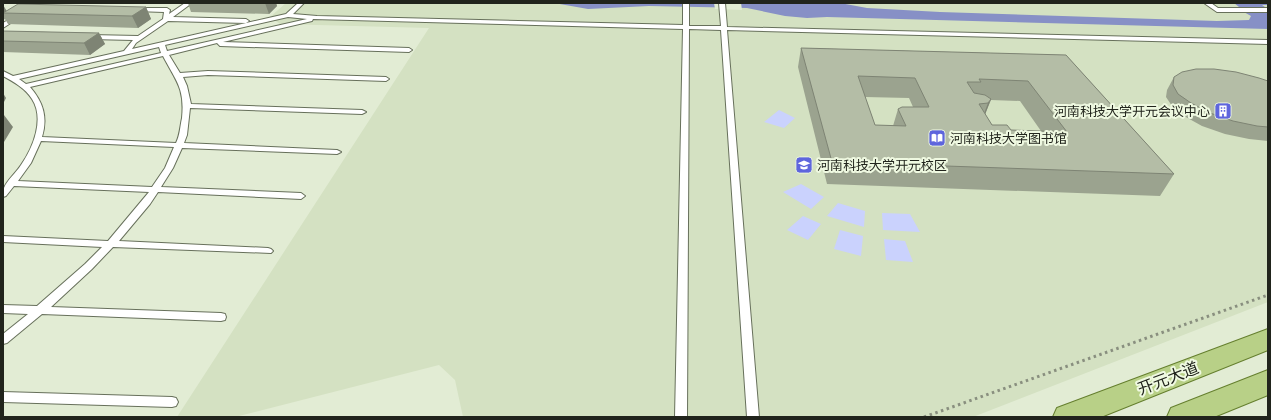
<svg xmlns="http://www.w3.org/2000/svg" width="1271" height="420" viewBox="0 0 1271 420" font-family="Overpass,'Noto Sans SC',sans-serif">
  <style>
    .built { fill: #d4e1c2 }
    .green { fill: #cad2fd }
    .water { fill: #8790c6 }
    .pier { fill: #e2ecd4 }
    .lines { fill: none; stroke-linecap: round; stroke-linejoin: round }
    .service-casing { stroke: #67705b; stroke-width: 2 }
    .primary-casing { stroke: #657f2e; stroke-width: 2 }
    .path { stroke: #898f7f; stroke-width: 3; stroke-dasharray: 2.5 3.5; stroke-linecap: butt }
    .service { fill: #fff; fill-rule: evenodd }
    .primary { fill: #b8d087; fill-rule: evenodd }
    .wall { fill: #9ba38f; fill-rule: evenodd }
    .shaded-wall { fill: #7e8474 }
    .building { fill: #b4bda6; stroke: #7e8474; fill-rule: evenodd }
    .labels { text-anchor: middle; stroke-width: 4; stroke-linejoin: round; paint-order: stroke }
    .poi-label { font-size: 13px; fill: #21241c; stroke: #eff9e1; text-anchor: start }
    .near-street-label { font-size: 16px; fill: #21241c; stroke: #eff9e1 }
  </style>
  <rect width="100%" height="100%" fill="#e2ecd4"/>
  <path class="built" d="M286,3H1268V302L973,417H463L455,380L439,365L235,417H177L429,28L280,24L270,17Z"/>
  <path class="green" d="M779,110L795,118L784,128L764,122Z
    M801,184L824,197L811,209L783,192Z
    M838,203L865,211L864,227L827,216Z
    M882,213L910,214L920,232L883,230Z
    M803,216L821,224L808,240L787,230Z
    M840,230L863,236L861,256L834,249Z
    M884,239L905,241L913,262L886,260Z"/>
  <path class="water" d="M554,3H840L867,8L940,12L1217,21L1249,20L1251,16L1235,7H1239L1234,3H1268V5H1262L1268,9V29L827,17L807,18L785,16L747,8L649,6L588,9Z"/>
  <path class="pier" d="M714,3H741L742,10L715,9Z"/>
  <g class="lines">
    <g class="service-casing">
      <path id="service" d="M185,3H192L173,17L246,19L249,21L246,23L168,21L136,43L132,49L286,14L298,3H304L293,14L317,16L683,25V3H689V26H721L719,3H725L727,27L1268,40V44L727,30L759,417H747L721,30L689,29L687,417H675L683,29L313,19L312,21L223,42L409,48L412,50L409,52L220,46L217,43L169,55L180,73L208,71L386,77L389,79L386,81L208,75L183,77L187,86L191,104L362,110L366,112L362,114L190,108L187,135L184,143L337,150L341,152L337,154L182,148L173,168L161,187L301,193L305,196L301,199L158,192L150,204L119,241L268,248L271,249L273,251L271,253L113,247L92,269L51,307L221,313L225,314L226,317L225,320L221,321L42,314L7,343L3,344V334L28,314L3,313V305L37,306L85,264L102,247L3,242V236L108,241L149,192L14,186L6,196L3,197C3,194 2,190 4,188C7,180 16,173 21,165C33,148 45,119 32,99C25,88 14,82 3,76V71L13,76L124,51L133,40L90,39L87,37L90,35L138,36L163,19L164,12L135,11L132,9L133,8H167L170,10L169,14ZM288,17L307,19L167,51L165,45ZM159,47L161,53L26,84L19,79ZM163,56C176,81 185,88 182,118C180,127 180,135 176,143L42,137C48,117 43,102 30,87ZM41,141L174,147L165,168L152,187L18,181L31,163Z
        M1204,3H1211L1218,8H1268V12H1217Z
        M15,16L20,17L3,28V23Z
        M3,392L172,397L176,398L178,402L176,406L172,407L3,402Z"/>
    </g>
    <g class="primary-casing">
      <path id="primary" d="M1268,329V350L1101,417H1053L1057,408Z
        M1268,370V395L1214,417H1167L1171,408Z"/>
    </g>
    <path class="path" d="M924,417L1268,295"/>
    <use href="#service" class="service"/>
    <use href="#primary" class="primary"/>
  </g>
  <path class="wall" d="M188,3H276L277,6L269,14L191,12Z
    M3,5L6,11L146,7L151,19L138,28L8,24L5,19L3,20Z
    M3,31L99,33L105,44L90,55L3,52Z
    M801,48L1066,55L1174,174L1160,196L827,184L798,67ZM865,97L909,98L913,107L898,109L893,126L875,125ZM991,100L1020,101L1041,131L1011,130L992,125L985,114Z
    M1174,77L1268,81V141L1249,139L1225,134L1202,126L1184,116L1172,106L1166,97L1167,90Z"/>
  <path class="shaded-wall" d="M265,3H276L277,6L269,14Z
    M3,5L8,13H3Z
    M146,7L151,19L138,28L132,16Z
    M99,33L105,44L90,55L84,43Z
    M3,93L6,98L3,104Z
    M991,99L983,120L980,124L988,103Z
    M4,115L13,127L4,142H3V117Z"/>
  <path class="building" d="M18,4L146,7L132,16L3,13Z
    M3,31L99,33L84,43L3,41Z
    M801,48L1066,55L1174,174L832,162ZM858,76L915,78L929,107H902L898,109L906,126L875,125ZM979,79L1028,81L1067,132L1011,130L1007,125H992L979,104L988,103L991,99L985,95L974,93L967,82H981Z
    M1196,69H1214L1236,72L1259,78L1268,81V127L1257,126L1233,121L1210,113L1191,103L1178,94L1173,85L1174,77L1182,72Z"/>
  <defs>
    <g id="building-square" transform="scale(0.9)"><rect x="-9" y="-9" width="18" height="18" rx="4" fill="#5e65dd" stroke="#eff9e1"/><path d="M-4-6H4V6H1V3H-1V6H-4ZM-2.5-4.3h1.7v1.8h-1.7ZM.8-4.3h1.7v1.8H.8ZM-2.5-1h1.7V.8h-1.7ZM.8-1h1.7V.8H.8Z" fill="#fff"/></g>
    <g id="library-square" transform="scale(0.9)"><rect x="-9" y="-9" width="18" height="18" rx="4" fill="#5e65dd" stroke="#eff9e1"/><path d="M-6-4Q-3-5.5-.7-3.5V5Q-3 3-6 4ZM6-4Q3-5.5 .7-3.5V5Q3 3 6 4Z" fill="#fff"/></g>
    <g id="university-square" transform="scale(0.9)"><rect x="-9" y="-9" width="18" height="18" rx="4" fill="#5e65dd" stroke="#eff9e1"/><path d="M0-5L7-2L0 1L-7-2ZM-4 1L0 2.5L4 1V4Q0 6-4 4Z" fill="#fff"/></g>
  </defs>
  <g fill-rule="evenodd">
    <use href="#building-square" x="1223" y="111"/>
    <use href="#library-square" x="937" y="138"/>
    <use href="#university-square" x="804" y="165"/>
  </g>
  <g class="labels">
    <g class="poi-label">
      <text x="1210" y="116" text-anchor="end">河南科技大学开元会议中心</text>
      <text x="950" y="143">河南科技大学图书馆</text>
      <text x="817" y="170">河南科技大学开元校区</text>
    </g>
    <g class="near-street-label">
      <text transform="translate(1168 378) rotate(-21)" y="6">开元大道</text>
    </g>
  </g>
  <rect width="1271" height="420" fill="none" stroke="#21241c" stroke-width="8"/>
</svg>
